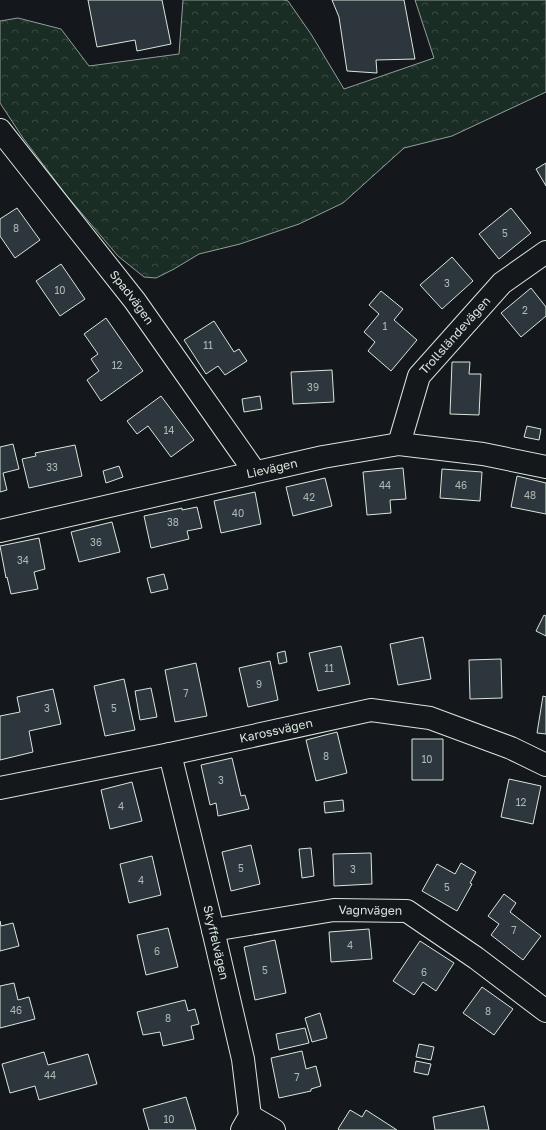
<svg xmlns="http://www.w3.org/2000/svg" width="546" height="1130" viewBox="0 0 546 1130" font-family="'Golos Text',sans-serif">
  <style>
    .forest { fill: url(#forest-crowns); stroke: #939e99 }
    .building { fill: #2c363c; stroke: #d8e6dc }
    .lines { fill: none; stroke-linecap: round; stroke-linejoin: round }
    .minor-casing { stroke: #d8e6dc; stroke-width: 24 }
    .minor { stroke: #14181c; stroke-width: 22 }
    .labels { text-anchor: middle; stroke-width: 3; stroke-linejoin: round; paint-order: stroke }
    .number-label { font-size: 10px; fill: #adbab4 }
    .street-label { font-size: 12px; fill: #d8e6dc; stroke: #14181c }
  </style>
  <defs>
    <pattern id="forest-crowns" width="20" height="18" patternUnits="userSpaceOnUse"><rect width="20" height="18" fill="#1a2d24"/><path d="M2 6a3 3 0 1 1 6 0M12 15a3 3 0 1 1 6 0" fill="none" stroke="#3b4b43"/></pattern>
  </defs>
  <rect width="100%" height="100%" fill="#14181c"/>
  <path class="forest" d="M183,0H284L288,1L311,34L344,89L434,58L415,0H546V92L452,136L404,148L343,203L299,224L240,244L199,254L174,269L156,278L144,277L118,256L67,196L23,138L0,103V21L18,18L61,29L89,66L179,54Z"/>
  <path class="building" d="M88,0H162L171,44L137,51L135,40L97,47Z
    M332,0H404L415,59L376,60L377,73L347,71L339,17Z
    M546,163V186L536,169Z
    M17,208L40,240L15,258L0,236V219Z
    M511,208L531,233L499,259L479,234Z
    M452,257L473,281L442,309L420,285Z
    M61,264L85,299L60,316L36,281Z
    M531,288L546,307V316L521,337L501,313Z
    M381,291L403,309L394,320L417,340L391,371L368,351L375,342L364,332L379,314L369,305Z
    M106,318L143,371L101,401L87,380L99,371L91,359L98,354L84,334Z
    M214,321L234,352L239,349L247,361L225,375L218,366L206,374L184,340Z
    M452,362H470L469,374H481L479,415L450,414Z
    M332,370L334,402L293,404L291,372Z
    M161,396L194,440L171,457L148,426L137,434L127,421Z
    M260,396L262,409L244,412L242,399Z
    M527,426L541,429L539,440L524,437Z
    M13,444L19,469L3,473L7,490L0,492V447Z
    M75,445L82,476L29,488L22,459L36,456L35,453Z
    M119,466L123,477L106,483L103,471Z
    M403,468L406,499L390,500L391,513L367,515L363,472Z
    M442,469L482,472L480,501L440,498Z
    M517,476L546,483V514L511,507Z
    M325,478L332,506L293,516L286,487Z
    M255,492L261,524L221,533L214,501Z
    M197,507L202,528L187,531L189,539L151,548L144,516L182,508V510Z
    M112,522L120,552L79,562L71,532Z
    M39,538L45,569L34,572L38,589L11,594L7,577L6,578L0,546Z
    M164,574L168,589L151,593L147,578Z
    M544,615L546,616V636L536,631Z
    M423,637L431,679L398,685L390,644Z
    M341,646L350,684L318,691L309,653Z
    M285,651L287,662L279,664L277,653Z
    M501,659L502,698L470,699L469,660Z
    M270,661L278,700L248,707L239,668Z
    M196,663L207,716L175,722L165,670Z
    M124,679L135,730L105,736L94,686Z
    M151,688L157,717L140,720L135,691Z
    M53,689L61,724L29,731L33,752L0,760V716L20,712L17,697Z
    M543,696L546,697V734L537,733Z
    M337,732L347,773L316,781L306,740Z
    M412,739H443V780H412Z
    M232,758L241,796L245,795L249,809L218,816L216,803L210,805L201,765Z
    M509,779L541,786L533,824L501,817Z
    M132,782L142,821L110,829L101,790Z
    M343,800L344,811L325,813L324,802Z
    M251,845L260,884L231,891L222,852Z
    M311,848L314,876L302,878L299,849Z
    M371,853L372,884L334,886L333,854Z
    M152,856L161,895L129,903L120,864Z
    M461,863L476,872L470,883L472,884L457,911L422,891L437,864L455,874Z
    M504,894L516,903L510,912L541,936L523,960L491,935L499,924L488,916Z
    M0,921L1,926L13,923L19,946L0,951Z
    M168,928L178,967L146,975L137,935Z
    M369,929L372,959L331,962L329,932Z
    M275,940L286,993L255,1000L244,947Z
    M420,941L454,963L436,991L423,982L414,995L393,981Z
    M14,983L18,1000L29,997L35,1019L0,1028V986Z
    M482,987L513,1009L494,1035L463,1013Z
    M185,1000L188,1011L195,1009L199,1024L191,1026L194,1039L163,1046L160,1032L143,1035L137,1012Z
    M320,1013L327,1038L312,1042L305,1018Z
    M305,1028L309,1043L279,1050L276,1034Z
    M419,1044L434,1047L431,1060L416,1057Z
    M302,1051L306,1069L316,1066L321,1086L311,1089V1091L279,1098L271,1058Z
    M44,1052L48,1065L88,1054L97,1084L39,1100L35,1086L10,1093L2,1064Z
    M416,1061L431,1064L428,1075L414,1072Z
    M186,1097L196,1130H149L143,1109Z
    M484,1106L489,1130H435L433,1117Z
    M350,1110L362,1117L366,1110L397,1130H339L338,1129Z"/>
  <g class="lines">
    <g class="minor-casing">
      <g id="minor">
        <path id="s1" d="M0,130L135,301L255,472"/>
        <path id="s2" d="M399,444L419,376L502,283L546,252"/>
        <path id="s3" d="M0,531L323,457L399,444L483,454L546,467"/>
        <path id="s4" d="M170,754L213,930L243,1059L250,1116L242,1130"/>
        <path id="s5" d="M0,788L170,754L371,710L430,718L511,748L546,765"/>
        <path id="s6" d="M213,930L334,910L407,911L476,958L546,1011"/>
        <path d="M250,1116L274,1130"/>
      </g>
    </g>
    <use href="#minor" class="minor"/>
  </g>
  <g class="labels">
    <g class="number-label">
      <text x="16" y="232">8</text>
      <text x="505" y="237">5</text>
      <text x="447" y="287">3</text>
      <text x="60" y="294">10</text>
      <text x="525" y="314">2</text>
      <text x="385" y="330">1</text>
      <text x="208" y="349">11</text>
      <text x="117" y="369">12</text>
      <text x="313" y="391">39</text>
      <text x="169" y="434">14</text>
      <text x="52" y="471">33</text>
      <text x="385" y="489">44</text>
      <text x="461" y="489">46</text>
      <text x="530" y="499">48</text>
      <text x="309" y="501">42</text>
      <text x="238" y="517">40</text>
      <text x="173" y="526">38</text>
      <text x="96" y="546">36</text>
      <text x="23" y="564">34</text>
      <text x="329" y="672">11</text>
      <text x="259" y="688">9</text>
      <text x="186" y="697">7</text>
      <text x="47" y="712">3</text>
      <text x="114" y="712">5</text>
      <text x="326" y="760">8</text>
      <text x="427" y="763">10</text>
      <text x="221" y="784">3</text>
      <text x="521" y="806">12</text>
      <text x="121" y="810">4</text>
      <text x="241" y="872">5</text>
      <text x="353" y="873">3</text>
      <text x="141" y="884">4</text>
      <text x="447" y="891">5</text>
      <text x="514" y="934">7</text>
      <text x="350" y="949">4</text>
      <text x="157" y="955">6</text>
      <text x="265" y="974">5</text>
      <text x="424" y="976">6</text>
      <text x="16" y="1014">46</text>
      <text x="488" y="1015">8</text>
      <text x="168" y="1022">8</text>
      <text x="50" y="1079">44</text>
      <text x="297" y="1081">7</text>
      <text x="169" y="1123">10</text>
    </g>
    <g class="street-label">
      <text dy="4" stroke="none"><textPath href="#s1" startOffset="213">Spadvägen</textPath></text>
      <text dy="4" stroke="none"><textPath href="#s2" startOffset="125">Trollsländevägen</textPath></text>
      <text dy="4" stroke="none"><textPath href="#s3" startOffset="279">Lievägen</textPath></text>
      <text dy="4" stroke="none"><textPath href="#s5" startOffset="282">Karossvägen</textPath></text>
      <text dy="4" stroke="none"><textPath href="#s6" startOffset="159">Vagnvägen</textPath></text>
      <text dy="4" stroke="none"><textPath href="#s4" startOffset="194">Skyffelvägen</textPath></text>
    </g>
  </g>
</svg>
